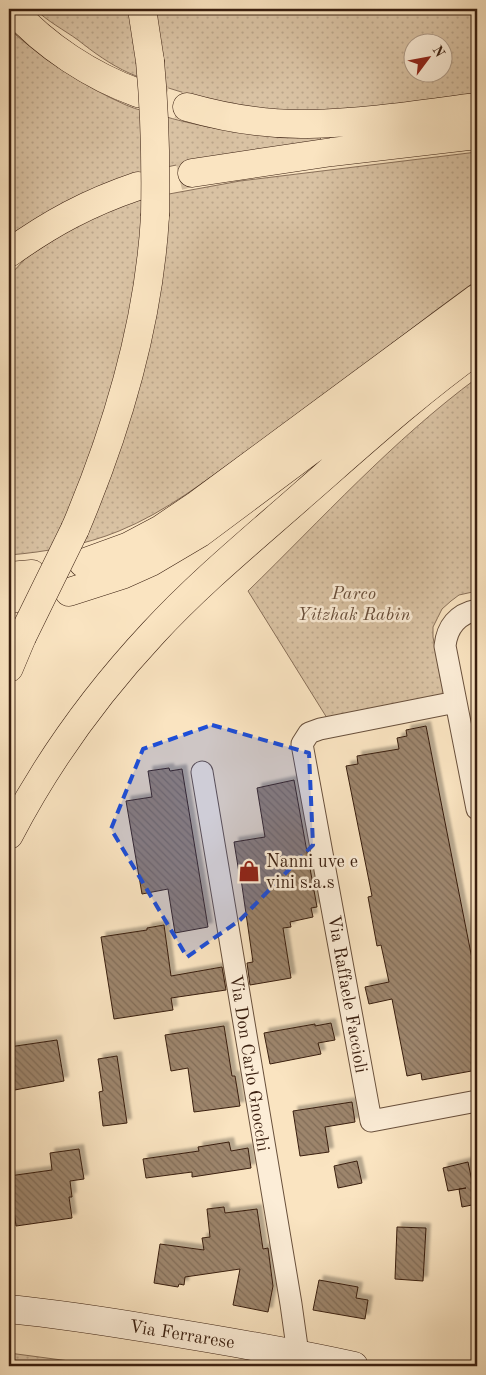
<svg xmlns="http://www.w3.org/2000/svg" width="486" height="1375" viewBox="0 0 486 1375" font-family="'Old Standard TT',serif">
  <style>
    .green { fill: url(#green-dots); stroke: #897059; fill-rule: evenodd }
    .building { fill: url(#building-back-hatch); stroke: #391e0f; filter: url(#shadow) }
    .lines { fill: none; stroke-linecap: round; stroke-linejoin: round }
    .motorway-tunnel { stroke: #d3bc9d; stroke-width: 28; stroke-dasharray: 28 14; stroke-linecap: butt }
    .minor-casing { stroke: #69503c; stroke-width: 23 }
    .secondary-casing { stroke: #391e0f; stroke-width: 29 }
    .motorway-casing { stroke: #391e0f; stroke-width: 29 }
    .minor { stroke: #fcedd7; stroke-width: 21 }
    .secondary { stroke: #fcedd7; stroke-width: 28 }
    .motorway { stroke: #fae4c1; stroke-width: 28 }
    .motorway-bridge-casing { stroke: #391e0f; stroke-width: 29; stroke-linecap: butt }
    .motorway-bridge { stroke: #fae4c1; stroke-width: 28 }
    .marked { fill: #1d4ed8; fill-opacity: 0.2; stroke: #1d4ed8; stroke-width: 4; stroke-dasharray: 10 6; stroke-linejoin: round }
    .labels { text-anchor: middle; stroke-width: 5; stroke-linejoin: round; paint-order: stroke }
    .park-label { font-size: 18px; font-style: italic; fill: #694f3b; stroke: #fcedd7 }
    .poi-label { font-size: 18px; fill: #391e0f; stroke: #fcedd7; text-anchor: start }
    .street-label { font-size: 18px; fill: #391e0f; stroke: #fcedd7 }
  </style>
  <defs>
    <pattern id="green-dots" width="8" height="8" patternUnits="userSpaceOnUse" patternTransform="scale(1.25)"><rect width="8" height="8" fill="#d9c2a3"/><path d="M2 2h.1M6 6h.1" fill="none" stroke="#bba68b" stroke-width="1.8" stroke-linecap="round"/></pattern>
    <pattern id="building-back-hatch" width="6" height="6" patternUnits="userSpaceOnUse" patternTransform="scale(1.25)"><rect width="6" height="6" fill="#9d856c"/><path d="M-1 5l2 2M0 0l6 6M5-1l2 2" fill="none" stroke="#816c57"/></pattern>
    <filter id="shadow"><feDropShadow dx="4.5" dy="-4.5" stdDeviation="1" flood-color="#0004"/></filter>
  </defs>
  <rect width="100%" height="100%" fill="#fae4c1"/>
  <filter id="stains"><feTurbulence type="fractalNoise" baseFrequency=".004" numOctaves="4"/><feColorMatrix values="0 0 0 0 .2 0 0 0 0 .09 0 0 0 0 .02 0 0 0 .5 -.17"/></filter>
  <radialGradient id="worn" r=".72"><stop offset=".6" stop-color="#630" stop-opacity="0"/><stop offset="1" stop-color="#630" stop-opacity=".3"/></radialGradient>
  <path class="green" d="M35,9H477V93C421,100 364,110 307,111C249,112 182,96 129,73C111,65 93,52 78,40C64,30 47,21 35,9ZM414,42H444V72H414Z
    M9,29C44,60 83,86 126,105C137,110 151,113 163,116C215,131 266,137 320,135L321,143L205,159L162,168L9,239Z
    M477,152V280C424,318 373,359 320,398C296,416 271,433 247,451C206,480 166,512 119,531C85,545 46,552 9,555V276L26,258L66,232L111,208L147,198L240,181Z
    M477,378V591L459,595L451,601L442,609L433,627V637L441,681L452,696L327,718L248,591C322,519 393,440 477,378Z
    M9,1353L107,1366H9Z"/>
  <path class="building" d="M426,726L477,984V1070L422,1080L421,1073L407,1076L392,999L369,1004L365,987L389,982L381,945L377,946L368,897L372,896L346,766L358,764L357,756L399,749L397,738L407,736L406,730Z
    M169,768L170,771L182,769L208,927L175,933L168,889L142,894L126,801L152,797L148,771Z
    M294,780L317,907L311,908L313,917L290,922L291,927L283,928L291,978L250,985L247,963L253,962L241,879H240L234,842L265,837L257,788Z
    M164,925L171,976L222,967L226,990L171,998L173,1010L114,1019L101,937L147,930V928Z
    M331,1023L335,1040L318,1043L321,1054L270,1064L264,1033L315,1024V1026Z
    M224,1026L232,1076H235L240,1106L194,1112L188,1068L171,1071L165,1035Z
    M57,1040L64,1081L9,1091V1047Z
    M117,1056L127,1123L103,1126L99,1092L103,1091L98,1059Z
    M352,1102L355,1122L325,1127L329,1152L300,1156L293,1111Z
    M229,1142L231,1151L248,1148L251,1168L192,1177V1172L146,1178L143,1159L199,1151L198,1147Z
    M79,1149L84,1179L70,1181L72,1197H69L72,1218L16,1226L9,1176L52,1170L50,1153Z
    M357,1161L362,1183L338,1188L334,1166Z
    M468,1162L473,1186H477V1204L462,1207L459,1189L466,1188L448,1191L443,1168Z
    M224,1207L225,1213L257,1209L263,1249L268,1248L273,1286L268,1312L233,1305L240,1269L185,1277L184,1285L179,1284L178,1287L154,1283L160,1244L204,1250L202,1238L210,1237L207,1209Z
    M397,1227L426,1228L423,1281L395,1279Z
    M319,1280L358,1287L356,1298L368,1300L365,1319L313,1310Z"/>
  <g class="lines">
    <path class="motorway-tunnel" d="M138,93L187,107
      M138,186L192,173"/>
    <g class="minor-casing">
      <path id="minor" d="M477,610C457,614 447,627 445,646L477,809
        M456,702L320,729L309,733L302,744L371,1121L477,1101
        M202,772L291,1304L298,1354"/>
    </g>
    <g class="secondary-casing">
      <path id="secondary" d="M9,1309C57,1314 104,1321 152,1329C220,1340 287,1351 354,1366"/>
    </g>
    <g class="motorway-casing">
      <path id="motorway" d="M12,9C45,46 91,76 138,93
        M142,9L150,61
        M187,107C226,118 269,125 309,124C365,123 422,114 477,107
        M192,173L332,152L477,135
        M9,253C51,223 88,203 138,186
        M75,529C117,430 149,324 155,216
        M83,563L127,547L161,529L198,504L477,298
        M9,576L32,574
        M69,592L122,575L151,562L200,533L477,326
        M9,599L21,598
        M9,668L22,637
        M9,835C47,762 97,693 153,633C200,582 254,538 306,492C362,443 417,393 477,350"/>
    </g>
    <use href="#minor" class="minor"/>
    <use href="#secondary" class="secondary"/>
    <use href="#motorway" class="motorway"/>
    <g class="motorway-bridge-casing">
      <path id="motorway-bridge" d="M150,61C155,113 156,164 155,216
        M22,637L75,529"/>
    </g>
    <use href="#motorway-bridge" class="motorway-bridge"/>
  </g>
  <path class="marked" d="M212,725L309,753L313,845L240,920L187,957L111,829L143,749Z"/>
  <defs>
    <g id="shop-bare" transform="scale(1.725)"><path d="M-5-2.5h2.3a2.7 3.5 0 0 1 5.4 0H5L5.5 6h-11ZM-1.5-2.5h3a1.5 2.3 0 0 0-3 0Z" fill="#8f2418" stroke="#fcedd7" stroke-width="2.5" paint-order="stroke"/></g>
  </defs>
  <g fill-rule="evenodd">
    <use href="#shop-bare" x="249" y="871"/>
  </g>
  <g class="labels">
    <g class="park-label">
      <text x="354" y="599">Parco<tspan x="354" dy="21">Yitzhak Rabin</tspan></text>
    </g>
    <g class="poi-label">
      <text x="266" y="867">Nanni uve e<tspan x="266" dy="21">vini s.a.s</tspan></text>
    </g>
    <g class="street-label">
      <text transform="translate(348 994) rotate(80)" y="6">Via Raffaele Faccioli</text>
      <text transform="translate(250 1063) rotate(81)" y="6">Via Don Carlo Gnocchi</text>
      <text transform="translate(182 1334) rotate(9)" y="6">Via Ferrarese</text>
    </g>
  </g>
  <rect width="486" height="1375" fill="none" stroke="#fae4c1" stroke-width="30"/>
  <rect x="10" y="10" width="466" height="1355" fill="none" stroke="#391e0f" stroke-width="2.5"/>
  <rect x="15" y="15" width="456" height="1345" fill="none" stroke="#391e0f"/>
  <g transform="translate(428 58) rotate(58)"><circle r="24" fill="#fcedd7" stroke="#ae9a87"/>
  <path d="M0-4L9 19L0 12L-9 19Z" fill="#8f2418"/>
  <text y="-8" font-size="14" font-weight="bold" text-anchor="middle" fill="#391e0f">N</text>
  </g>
  <rect width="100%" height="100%" filter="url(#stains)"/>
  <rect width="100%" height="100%" fill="url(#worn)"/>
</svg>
